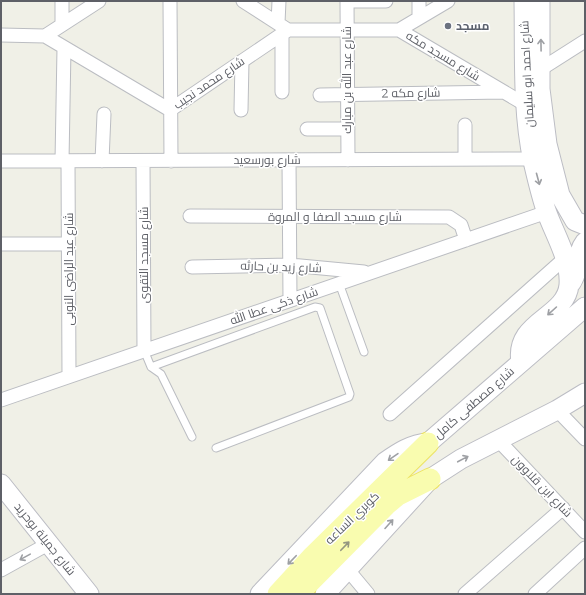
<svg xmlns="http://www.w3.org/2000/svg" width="586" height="595" viewBox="0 0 586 595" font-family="Montserrat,Cairo,sans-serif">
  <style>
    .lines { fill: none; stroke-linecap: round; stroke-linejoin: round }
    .lane-casing { stroke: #bbbdc2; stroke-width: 9 }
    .street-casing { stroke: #bbbdc2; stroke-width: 15 }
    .secondary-casing { stroke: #bcbdc4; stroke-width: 21 }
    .primary-casing { stroke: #ede363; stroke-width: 23 }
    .lane { stroke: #fff; stroke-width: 7 }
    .street { stroke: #fff; stroke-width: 13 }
    .secondary { stroke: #fff; stroke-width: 19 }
    .primary { stroke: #f9fcaf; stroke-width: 21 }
    .oneway { stroke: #9ea0a4 }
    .oneway2 { stroke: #949780 }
    .worship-dot { fill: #6b7280; stroke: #fff; stroke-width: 1.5 }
    .labels { text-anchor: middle; stroke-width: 3; stroke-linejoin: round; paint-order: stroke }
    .worship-label { font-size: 12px; font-weight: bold; fill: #5b616d; stroke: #fff; text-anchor: start }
    .street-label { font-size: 12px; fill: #5e6067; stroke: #fff }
  </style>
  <rect width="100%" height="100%" fill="#f0f0e7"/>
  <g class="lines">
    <g class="lane-casing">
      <path id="lane" d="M339,283L364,352
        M144,350L151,367L161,374L192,437
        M151,367L315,307L320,308L350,394L349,397L216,448"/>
    </g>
    <g class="street-casing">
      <path id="street" d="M62,1V25
        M170,1L171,161
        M243,1L288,30
        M419,18V1
        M278,23L279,1
        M288,30H399L526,105L531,107
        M399,30L448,1
        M1,35L45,36L170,110L288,30
        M45,36L99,1
        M541,69L585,41
        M282,92V34
        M320,95L503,92
        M241,110L242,61
        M307,129H348
        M465,159V125
        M289,160L290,300
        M348,160L347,1H386
        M1,161L533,159
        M62,161L64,48
        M68,161L69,376
        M102,161L104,114
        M143,161L144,350
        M190,216L449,217L461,225L466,240
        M1,244H68
        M192,267L290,265L364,272
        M1,400L547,212
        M557,410L585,439
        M390,414L564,259
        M499,441L585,532
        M1,570L48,544
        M348,570L368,594
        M465,594L563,508
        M535,594L585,548"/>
    </g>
    <g class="secondary-casing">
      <path id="secondary" d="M540,1V89L547,144L560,195L575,221L585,225
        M571,283C581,268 575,255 585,242
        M521,362C514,321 566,318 569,285C571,261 555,235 547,213C541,196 537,178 533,161C522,109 525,54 524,1
        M1,484L89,594
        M260,594L385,462C398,453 411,444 428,443L585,307
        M325,594L430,479L461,459L557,410L585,393"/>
    </g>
    <g class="primary-casing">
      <path id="primary" d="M278,594L311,558L428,443
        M298,594L386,505L398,495L430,479"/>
    </g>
    <use href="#lane" class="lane"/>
    <use href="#street" class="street"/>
    <use href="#secondary" class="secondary"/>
    <use href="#primary" class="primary"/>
  </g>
  <defs><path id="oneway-shaft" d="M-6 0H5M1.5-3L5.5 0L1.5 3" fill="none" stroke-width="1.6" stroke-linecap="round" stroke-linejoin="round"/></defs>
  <g class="oneway">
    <use href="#oneway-shaft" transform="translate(541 45) rotate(-91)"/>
    <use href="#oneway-shaft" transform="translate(538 179) rotate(75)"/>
    <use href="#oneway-shaft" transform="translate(552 311) rotate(138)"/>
    <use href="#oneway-shaft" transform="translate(393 457) rotate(145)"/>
    <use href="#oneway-shaft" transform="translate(463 459) rotate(-28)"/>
    <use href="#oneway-shaft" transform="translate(389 524) rotate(-48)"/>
    <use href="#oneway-shaft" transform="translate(25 557) rotate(151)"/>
    <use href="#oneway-shaft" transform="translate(292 560) rotate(134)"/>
  </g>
  <use class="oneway2" href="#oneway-shaft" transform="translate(345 546) rotate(-46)"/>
  <circle class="worship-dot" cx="448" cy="26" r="4"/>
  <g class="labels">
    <g class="worship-label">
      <text x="456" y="30">مسجد</text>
    </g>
    <g class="street-label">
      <text transform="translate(443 56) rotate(31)" y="4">شارع مسجد مكه</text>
      <text transform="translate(527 74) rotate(-93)" y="4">شارع احمد ابو سليمان</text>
      <text transform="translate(347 80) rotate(-90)" y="4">شارع عبد الله بن مبارك</text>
      <text transform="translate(209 83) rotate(-34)" y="4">شارع محمد نجيب</text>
      <text transform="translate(411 93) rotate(-1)" y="4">شارع مكه 2</text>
      <text x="267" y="164">شارع بورسعيد</text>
      <text x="335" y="221">شارع مسجد الصفا و المروة</text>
      <text transform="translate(144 255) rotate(-90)" y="4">شارع مسجد التقوى</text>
      <text transform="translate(281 267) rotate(2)" y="4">شارع زيد بن حارثه</text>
      <text transform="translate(69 269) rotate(-90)" y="4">شارع عبد الراضى النوبى</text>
      <text transform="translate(274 306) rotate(-19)" y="4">شارع ذكى عطا الله</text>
      <text transform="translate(474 403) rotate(-41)" y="4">شارع مصطفى كامل</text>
      <text transform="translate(542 486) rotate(46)" y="4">شارع ابن قلاوون</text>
      <text transform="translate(352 518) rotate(-44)" y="4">كوبري الساعه</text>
      <text transform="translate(45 539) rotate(51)" y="4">شارع جميلة بوحريد</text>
    </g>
  </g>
  <rect width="586" height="595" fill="none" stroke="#5e6067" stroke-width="4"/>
</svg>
